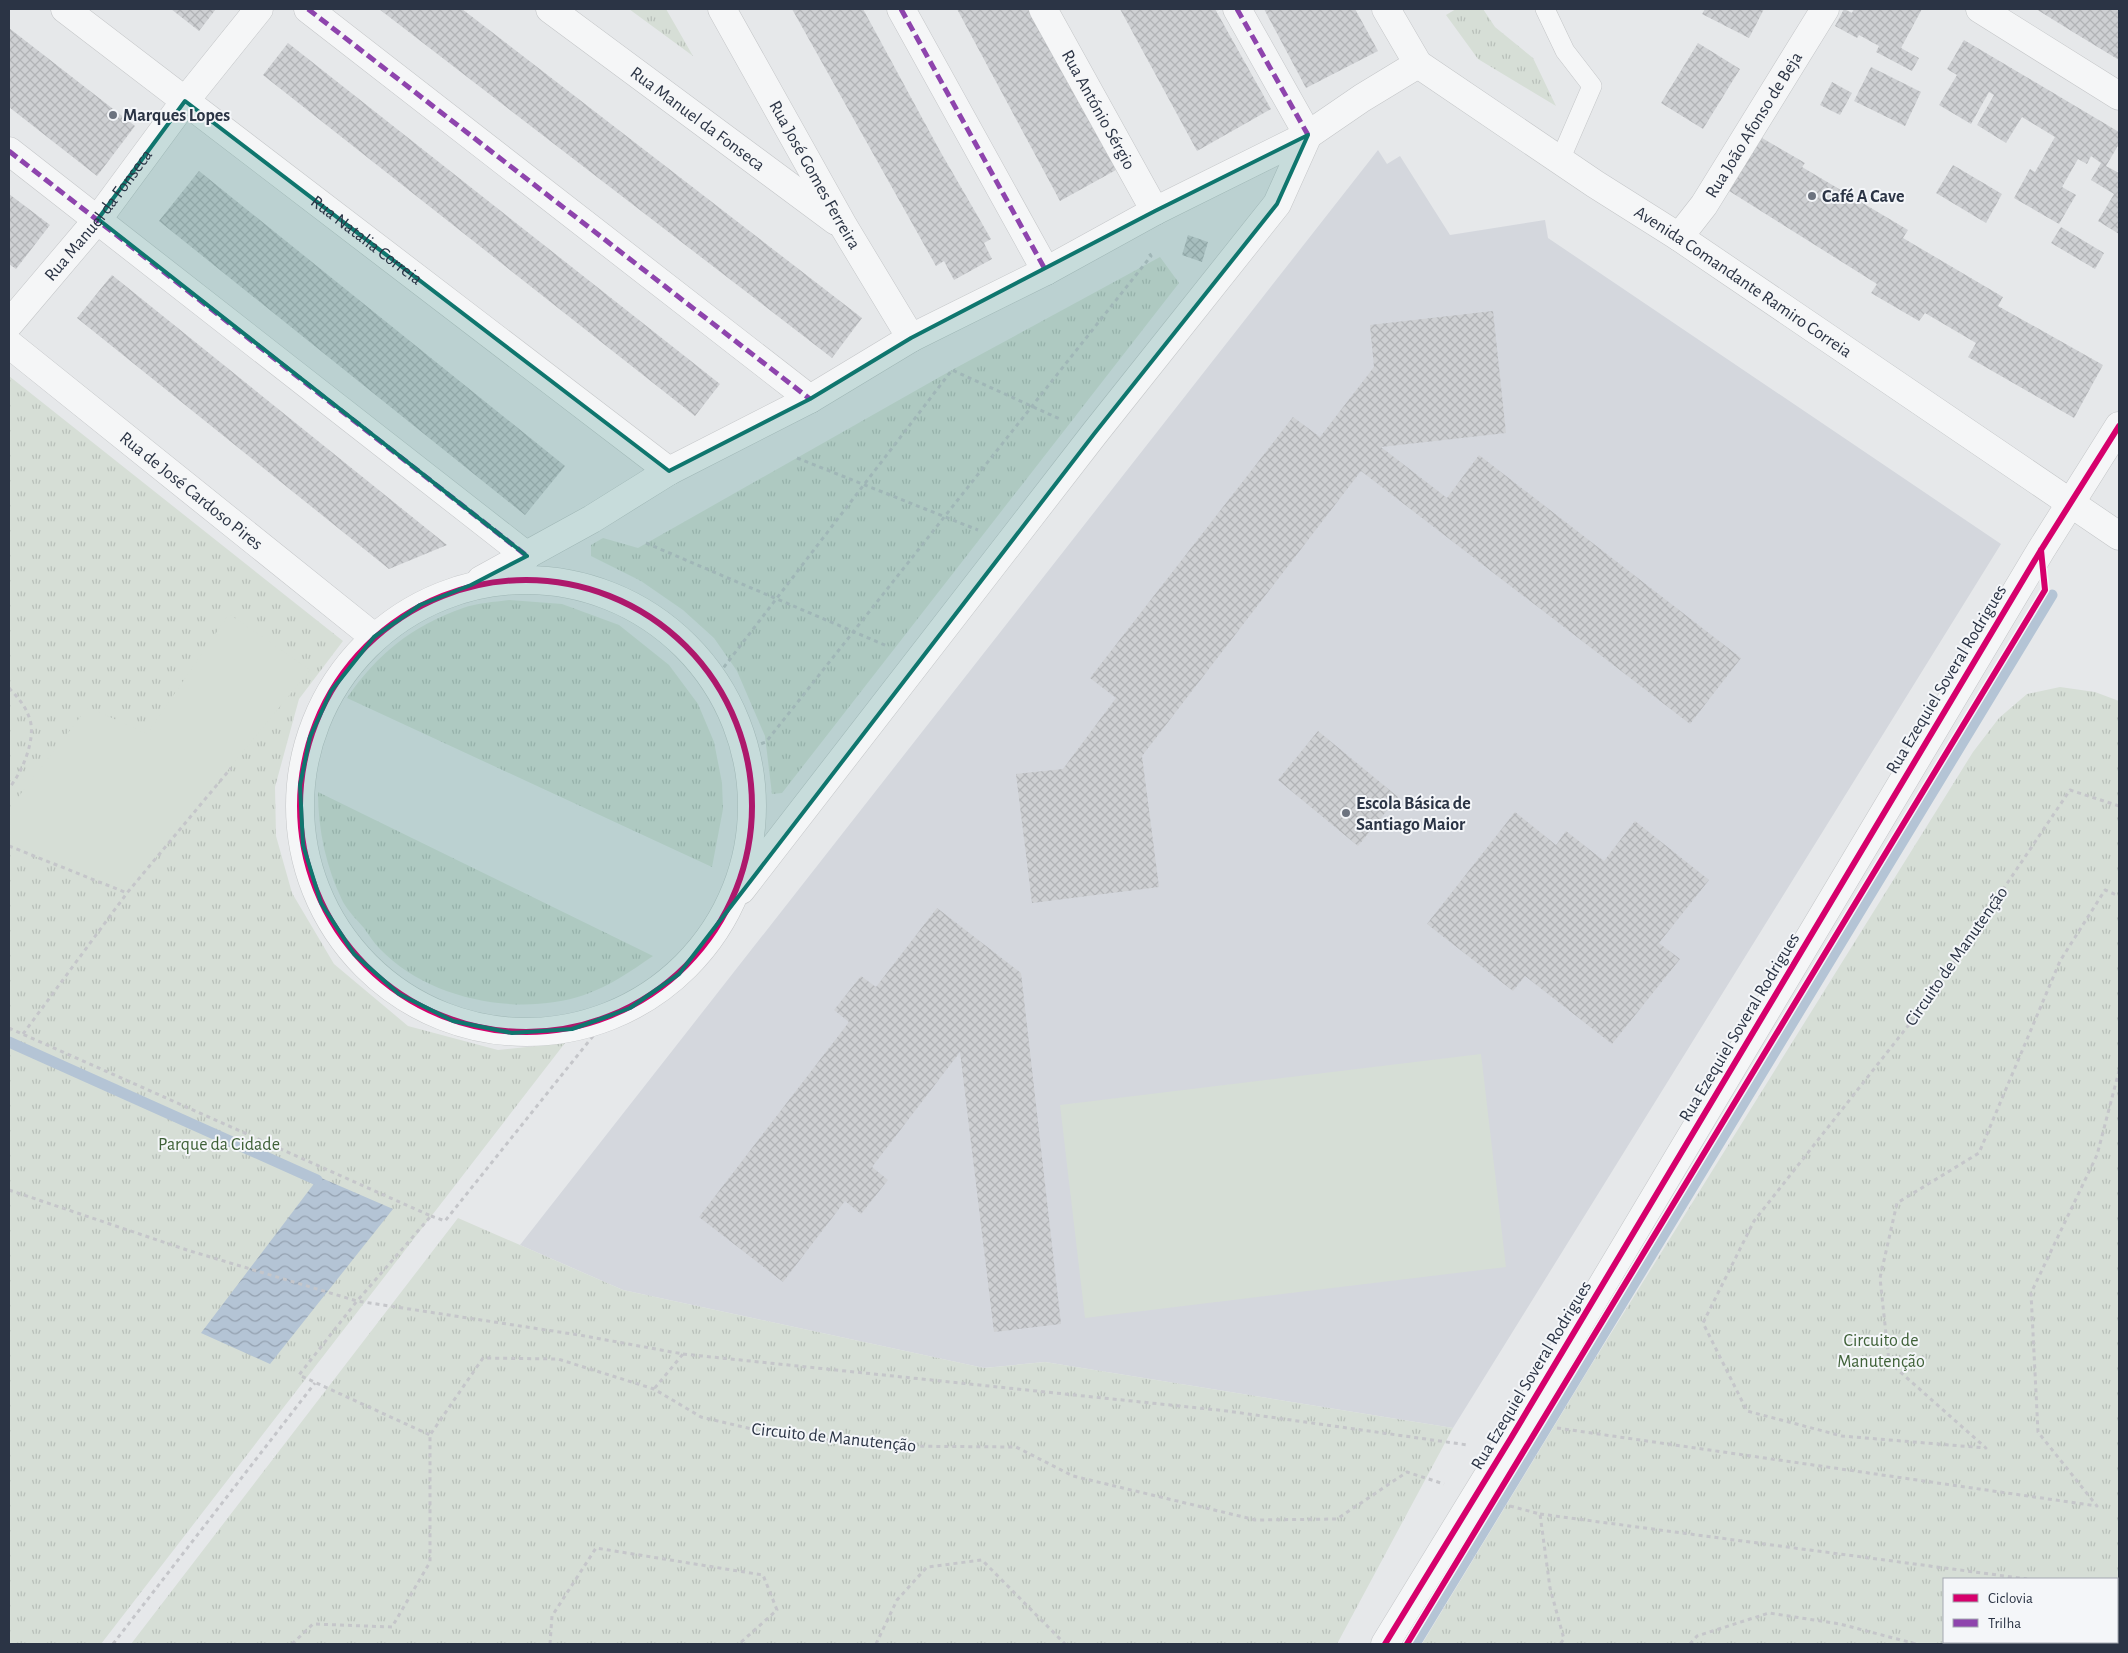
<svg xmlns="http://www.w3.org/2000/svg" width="2128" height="1653" viewBox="0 0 2128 1653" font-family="'Alegreya Sans',sans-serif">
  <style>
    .built { fill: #d4d7dd }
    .grass { fill: url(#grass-tufts); fill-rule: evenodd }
    .garden { fill: #d6ded6 }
    .water { fill: url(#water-waves) }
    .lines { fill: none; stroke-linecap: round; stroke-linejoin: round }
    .stream { stroke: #b4c4d5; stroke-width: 11 }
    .building { fill: url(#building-cross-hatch) }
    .service-casing { stroke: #c4c6c8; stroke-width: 20 }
    .pedestrian-casing { stroke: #c4c6c8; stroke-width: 29 }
    .minor-casing { stroke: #c4c6c8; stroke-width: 29 }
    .path { stroke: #c5c6ca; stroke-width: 3; stroke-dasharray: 4 4; stroke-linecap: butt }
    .service { stroke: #f5f6f7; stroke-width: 19 }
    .pedestrian { stroke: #f5f6f7; stroke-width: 28 }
    .minor { stroke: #f5f6f7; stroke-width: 28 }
    .quiet { stroke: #8e44ad; stroke-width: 5; stroke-dasharray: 10 5; stroke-linecap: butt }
    .cycleway-casing { stroke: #f4f6f9; stroke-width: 9 }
    .cycleway { stroke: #d6006c; stroke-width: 6 }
    .marked { fill: #0f766e; fill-opacity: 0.2; stroke: #0f766e; stroke-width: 4; stroke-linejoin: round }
    .poi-dot { fill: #6c737f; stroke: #f4f6f9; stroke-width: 2 }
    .labels { text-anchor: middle; stroke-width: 4; stroke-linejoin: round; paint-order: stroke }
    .street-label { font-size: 18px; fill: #2b3445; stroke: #f4f6f9 }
    .poi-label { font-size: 18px; font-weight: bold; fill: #2b3445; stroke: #f4f6f9; text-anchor: start }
    .park-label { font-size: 18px; fill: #3f6138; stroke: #f4f6f9 }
  </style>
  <defs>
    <pattern id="grass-tufts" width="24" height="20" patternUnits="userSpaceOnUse" patternTransform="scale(1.25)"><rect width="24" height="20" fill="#d6ded6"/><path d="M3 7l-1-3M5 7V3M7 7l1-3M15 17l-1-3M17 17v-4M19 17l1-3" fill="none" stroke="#b8bfb9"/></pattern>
    <pattern id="water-waves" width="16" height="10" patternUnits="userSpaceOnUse" patternTransform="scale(1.25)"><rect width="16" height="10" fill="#b4c4d5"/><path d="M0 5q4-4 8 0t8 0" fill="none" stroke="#93a0af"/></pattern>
    <pattern id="building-cross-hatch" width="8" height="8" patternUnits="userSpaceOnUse" patternTransform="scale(1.25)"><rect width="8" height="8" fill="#ced0d3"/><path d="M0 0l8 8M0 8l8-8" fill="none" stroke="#b1b3b6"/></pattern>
  </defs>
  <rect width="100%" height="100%" fill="#e6e8ea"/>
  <path class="built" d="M1378,150L1387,164L1400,156L1450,235L1545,220L1548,238L2001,544L1453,1428L1045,1362L984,1368L623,1290L520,1245Z"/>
  <path class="grass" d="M629,9H666L693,56Z
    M1456,9H1483L1495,27L1533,58L1556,106L1478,59L1446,15Z
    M1160,257L1179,283L782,793L772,794L765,736L737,671L714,638L683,610L641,581L591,556V545L603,538L638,548L952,370Z
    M9,376L343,641L299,699L275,787L276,836L292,893L334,964L408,1026L498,1050L565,1043L101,1644H9Z
    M509,600L562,604L619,625L669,665L698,704L714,742L722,783L723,809L712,867L347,698C377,654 412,626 463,608C477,603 494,602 509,600Z
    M2060,687L2095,692L2119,701V1644H1422L1590,1367L1973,752L1999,718L2027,694ZM1944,1579H2117V1642H1944Z
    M318,792L653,956C631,971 610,986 584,995C519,1017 429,1000 380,949C374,943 369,935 364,928C357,920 348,911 343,902C326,867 318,830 318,792Z
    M458,1218L623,1290L984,1368L1045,1362L1453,1428L1337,1644H131Z"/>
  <path class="garden" d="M229,614L310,670L127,893L9,846V809L88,707L147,734Z
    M1481,1054L1506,1267L1085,1318L1060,1105Z"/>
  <path class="water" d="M319,1177L393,1209L270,1364L201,1333Z"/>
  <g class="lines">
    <path class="stream" d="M9,1042L317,1180
      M1415,1644L2052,595"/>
  </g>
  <path class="building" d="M171,9H216L199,31Z
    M379,9H462L862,318L832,358Z
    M792,9H863L940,151L991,239L984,243L992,259L954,280L944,261L936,266Z
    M957,9H1028L1116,170L1060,201Z
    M1120,9H1215L1271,109L1197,151Z
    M1264,9H1355L1378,51L1306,88Z
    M1705,9H1764L1749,38L1702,14Z
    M1844,9L1852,13L1854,9H1922L1901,48L1919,58L1912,71L1876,52L1879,46L1859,35L1857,38L1835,26Z
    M2036,9H2119V60L2073,32Z
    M9,28L135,126L97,176L9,107Z
    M1964,40L2119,132V144L2106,166L2119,173V234L2098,221L2114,194L2091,180L2101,163L2091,156L2087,164L2078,159L2062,187L2076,195L2059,224L2014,198L2030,169L2035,172L2055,137L2022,117L2006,143L1977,125L1994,95L1989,92L1971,124L1939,105L1957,75L1947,69Z
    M288,43L720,384L695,416L263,75Z
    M1698,43L1740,69L1703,129L1661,103Z
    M1871,67L1921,92L1905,126L1854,101Z
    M1832,82L1852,93L1840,115L1820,105Z
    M1757,135L1805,163L1802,167L1908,230L1903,238L2003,297L1998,306L2103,365L2074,418L1968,357L1976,343L1925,313L1919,321L1871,293L1877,284L1726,189Z
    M1953,165L2002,194L1986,223L1936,193Z
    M199,171L565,466L525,515L159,221Z
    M9,194L50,225L16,269L9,264Z
    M2061,227L2104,253L2095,269L2051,243Z
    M1188,235L1208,242L1202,262L1182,255Z
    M112,275L447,545L389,569L77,318Z
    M1493,311L1506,433L1381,447L1447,498L1479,455L1741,658L1690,724L1361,471L1142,756L1159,887L1032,903L1016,774L1063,769L1116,698L1090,678L1293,417L1320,437L1374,367L1370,325Z
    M1318,731L1398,797L1358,846L1278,780Z
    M1515,812L1556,845L1566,831L1604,861L1635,821L1709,880L1659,943L1680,959L1612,1044L1525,976L1513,991L1427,924Z
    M937,908L1021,973L1061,1324L994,1332L960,1052L872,1167L888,1180L861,1214L845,1201L783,1282L699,1217L849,1022L834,1010L861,976L876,987Z"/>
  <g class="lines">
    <g class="service-casing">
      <path id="service" d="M1545,9L1565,51L1592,86L1560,160"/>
    </g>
    <g class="pedestrian-casing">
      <path id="pedestrian" d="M308,9L810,399
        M901,9L1046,271
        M1237,9L1308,135
        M9,151L527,556"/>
    </g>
    <g class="minor-casing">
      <g id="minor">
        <path id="s1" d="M65,9L669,471"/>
        <path id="s2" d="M550,9L836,221"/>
        <path id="s3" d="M722,9L844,227L911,338"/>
        <path id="s4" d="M1043,9L1155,211"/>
        <path id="s5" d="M1386,9L1418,64L1595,184L1679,237L2119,536"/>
        <path d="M1980,9L2119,96"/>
        <path id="s6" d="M1679,237L1704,205L1825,9"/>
        <path id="s7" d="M9,324L98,219L185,101L259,9"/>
        <path id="s8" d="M9,344L374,637"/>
        <path d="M481,580L592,519L669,471L810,399L911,338L1046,271L1155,211L1308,135L1362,98L1418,64"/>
        <circle cx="526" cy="806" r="226"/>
        <path d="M741,890L1094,434L1277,204L1308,135"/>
        <path d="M1385,1644L1511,1438L2041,550L2119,426"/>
      </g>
    </g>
    <path class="path" d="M797,458L978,530
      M646,543L887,646
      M714,680L952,370L1062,420
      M9,688C18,698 26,706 30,720C36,739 22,773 9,788
      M746,749L766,742L1151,256L1149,253
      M2119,806L2070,790L1930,998L1754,1221L1703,1323L1747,1411L1842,1436L1986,1448L1889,1362L1880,1278L1897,1203L1979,1153L2060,961L2105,890L2119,896
      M9,846L127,893
      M9,1028L431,1216L357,1301L299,1375L430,1435
      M23,1034L127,893L231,768
      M9,1190L187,1250L357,1301L579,1335L683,1354L654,1389
      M431,1216L445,1221L609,1016
      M683,1354L1227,1411L1468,1445
      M1557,1428L2097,1506L2038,1432L2031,1293L2097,1155L2119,1071
      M1510,1506L1540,1514L1550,1588L1564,1639L1560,1644
      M1540,1514L2027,1579
      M2117,1591L2119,1592
      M113,1644L315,1383
      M292,1644L313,1624L392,1627L430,1562V1435L483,1358L558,1359L654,1389L701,1417L769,1433L885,1446L1016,1447L1073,1476L1256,1520L1337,1519L1407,1472L1444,1484
      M550,1644L552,1616L596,1548L763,1575L777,1610L739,1644
      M876,1644L897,1600L927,1567L982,1560L1065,1644
      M1690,1644L1697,1636L1769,1613L1840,1624L1916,1644"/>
    <use href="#service" class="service"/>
    <use href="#pedestrian" class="pedestrian"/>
    <use href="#minor" class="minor"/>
    <path class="quiet" d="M308,9L810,399
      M901,9L1046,271
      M1237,9L1308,135
      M9,151L527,556"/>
    <g class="cycleway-casing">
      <path id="cycleway" d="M300 806a226 226 0 1 1 452 0a226 226 0 1 1-452 0Z
        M1385,1644L1511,1438L2041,550L2119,426
        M1407,1644L2045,590L2041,550"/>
    </g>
    <use href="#cycleway" class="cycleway"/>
  </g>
  <path class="marked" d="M185,101L669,471L810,399L911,338L1155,211L1308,135L1277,204L1094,434L679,974L630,1008L609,1016L572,1029L512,1033L453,1021L399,994L354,954L321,903L303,845L300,785L310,737L331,691L374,637L420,605L471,585L527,556L98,219Z"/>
  <g class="poi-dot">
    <circle cx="113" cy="115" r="5"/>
    <circle cx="1812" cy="196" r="5"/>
    <circle cx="1346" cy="813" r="5"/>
  </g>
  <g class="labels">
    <g class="street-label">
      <text dy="6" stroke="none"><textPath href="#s4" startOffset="115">Rua António Sérgio</textPath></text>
      <text dy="6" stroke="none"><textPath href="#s2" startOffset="184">Rua Manuel da Fonseca</textPath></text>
      <text dy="6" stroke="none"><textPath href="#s6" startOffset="135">Rua João Afonso de Beja</textPath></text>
      <text dy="6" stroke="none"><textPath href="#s3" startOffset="190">Rua José Gomes Ferreira</textPath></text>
      <text dy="6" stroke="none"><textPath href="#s7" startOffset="141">Rua Manuel da Fonseca</textPath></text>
      <text dy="6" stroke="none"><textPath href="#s1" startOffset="380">Rua Natalia Correia</textPath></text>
      <text dy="6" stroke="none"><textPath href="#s5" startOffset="455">Avenida Comandante Ramiro Correia</textPath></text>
      <text dy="6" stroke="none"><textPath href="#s8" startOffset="234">Rua de José Cardoso Pires</textPath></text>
      <text transform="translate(1946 679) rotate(-59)" y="6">Rua Ezequiel Soveral Rodrigues</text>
      <text transform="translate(1956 956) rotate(-55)" y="6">Circuito de Manutenção</text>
      <text transform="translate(1739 1027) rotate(-59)" y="6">Rua Ezequiel Soveral Rodrigues</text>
      <text transform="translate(1531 1375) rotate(-59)" y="6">Rua Ezequiel Soveral Rodrigues</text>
      <text transform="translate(834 1437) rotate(6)" y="6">Circuito de Manutenção</text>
    </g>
    <g class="poi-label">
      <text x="123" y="121">Marques Lopes</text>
      <text x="1822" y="202">Café A Cave</text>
      <text x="1356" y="809">Escola Básica de<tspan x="1356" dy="21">Santiago Maior</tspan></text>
    </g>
    <g class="park-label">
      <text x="219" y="1150">Parque da Cidade</text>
      <text x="1881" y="1346">Circuito de<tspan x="1881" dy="21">Manutenção</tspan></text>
    </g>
  </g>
  <rect width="2128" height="1653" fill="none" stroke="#2b3445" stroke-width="20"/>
  <rect x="1943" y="1578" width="175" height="65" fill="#f4f6f9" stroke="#a4a8b1"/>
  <rect x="1953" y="1594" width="25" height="8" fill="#d6006c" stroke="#a4a8b1"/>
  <text x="1988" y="1603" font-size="15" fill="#2b3445">Ciclovia</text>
  <rect x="1953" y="1619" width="25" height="8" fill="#8e44ad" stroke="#a4a8b1"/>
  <text x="1988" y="1628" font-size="15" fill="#2b3445">Trilha</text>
</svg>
